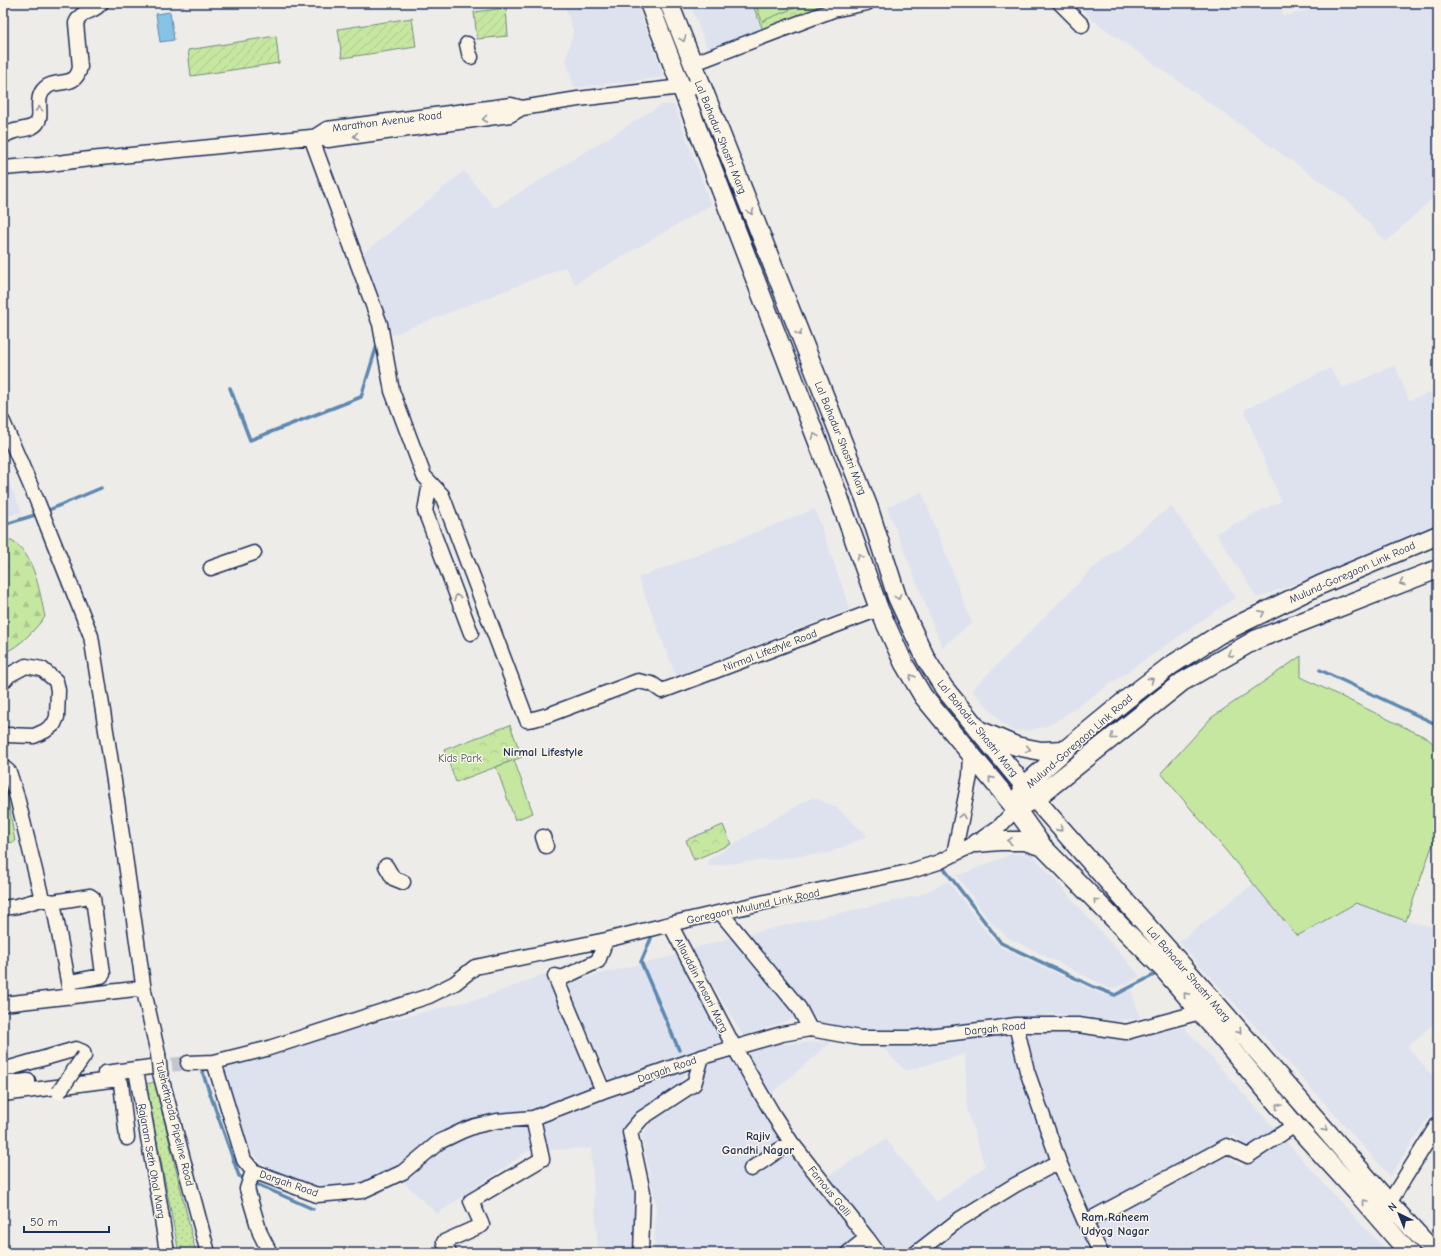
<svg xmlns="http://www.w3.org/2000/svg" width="1441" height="1256" viewBox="0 0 1441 1256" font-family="'Comic Neue',sans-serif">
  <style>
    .built { fill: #dde2ee }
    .grass { fill: url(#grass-dots); stroke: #708b7f }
    .forest { fill: url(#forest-firs); stroke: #708b7f }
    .park { fill: url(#park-crowns); stroke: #708b7f }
    .garden { fill: url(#garden-furrows); stroke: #708b7f }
    .pitch { fill: #c6e7a0; stroke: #708b7f }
    .water { fill: #86c4e6; stroke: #5b88b0 }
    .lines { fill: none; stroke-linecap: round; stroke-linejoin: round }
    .stream { stroke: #5b88b0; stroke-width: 3.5 }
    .minor-tunnel { stroke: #c4c6cd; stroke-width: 14; stroke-dasharray: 14 7; stroke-linecap: butt }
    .minor-casing { stroke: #1b2f5e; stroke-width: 17 }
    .major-casing { stroke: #1b2f5e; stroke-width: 21 }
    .minor { stroke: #fcf5e5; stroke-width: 14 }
    .major { stroke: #fcf5e5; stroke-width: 18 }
    .minor-bridge-casing { stroke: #1b2f5e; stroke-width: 17; stroke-linecap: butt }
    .minor-bridge { stroke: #fcf5e5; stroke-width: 14 }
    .oneway { stroke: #8c92a2 }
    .labels { text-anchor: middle; stroke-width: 3; stroke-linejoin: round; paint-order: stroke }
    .street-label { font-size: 11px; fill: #1b2f5e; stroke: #fcf5e5 }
    .park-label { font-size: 11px; fill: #3d546b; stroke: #fcf5e5 }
    .neighbourhood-label { font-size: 12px; font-weight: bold; fill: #1b2f5e; stroke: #fcf5e5 }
  </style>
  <defs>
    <pattern id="grass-dots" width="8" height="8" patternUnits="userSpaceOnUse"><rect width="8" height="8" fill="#c6e7a0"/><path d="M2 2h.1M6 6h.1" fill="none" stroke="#aac68c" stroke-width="1.8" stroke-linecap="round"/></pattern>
    <pattern id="forest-firs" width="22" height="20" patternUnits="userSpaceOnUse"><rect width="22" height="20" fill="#c6e7a0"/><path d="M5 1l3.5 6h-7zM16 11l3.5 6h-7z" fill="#aac68c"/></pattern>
    <pattern id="park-crowns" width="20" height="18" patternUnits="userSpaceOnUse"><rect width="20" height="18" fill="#c6e7a0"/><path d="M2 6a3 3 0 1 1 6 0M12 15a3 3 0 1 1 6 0" fill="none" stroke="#aac68c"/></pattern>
    <pattern id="garden-furrows" width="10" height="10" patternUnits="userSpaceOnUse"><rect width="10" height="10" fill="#c6e7a0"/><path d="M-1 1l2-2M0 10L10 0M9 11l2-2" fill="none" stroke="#aac68c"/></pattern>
  </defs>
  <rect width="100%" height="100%" fill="#eeece9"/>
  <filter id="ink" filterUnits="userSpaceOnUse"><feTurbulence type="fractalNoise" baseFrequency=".025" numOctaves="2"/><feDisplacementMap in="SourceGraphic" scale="8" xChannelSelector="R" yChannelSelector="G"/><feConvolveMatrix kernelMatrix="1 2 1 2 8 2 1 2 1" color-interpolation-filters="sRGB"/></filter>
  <g filter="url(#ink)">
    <path class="built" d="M564,3H636L664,77L574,88L566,59L573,31Z
      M690,3H752L763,30L709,53Z
      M1079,3H1279L1283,16L1339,3H1438V193L1386,242L1351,203L1091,19Z
      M661,105H674L711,205L575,284L565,267L392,335L363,254L464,171L495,208Z
      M1395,365L1409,400L1438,390V529L1257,598L1216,533L1281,501L1244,410L1330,368L1343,388Z
      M3,470L22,512L3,517Z
      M922,492L972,623L942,647L887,507Z
      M1171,506L1236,597L1052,724L1033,730L1013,731L1002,723L972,690L1093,568Z
      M815,509L850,609L676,676L638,578Z
      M813,797L836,807L868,836L829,853L709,866L707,861L776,818Z
      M1012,854H1032L1140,976L1129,983L1111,989L1007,937L988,919L957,876Z
      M948,881L989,936L1002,948L1104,995H1117L1131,989L1140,1018L1116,1021L1055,1014L910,1032H853L818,1021L747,934L920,895Z
      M1254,883L1297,936L1356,903L1406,921L1438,928V1025H1432L1408,1047L1438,1083V1103L1390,1176L1179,942Z
      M733,937L777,986L795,1018L743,1036L692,949Z
      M680,954L727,1043L611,1083L565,983Z
      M545,974L597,1087L538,1107L467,1123L398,1168L367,1181L334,1187L310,1185L271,1171L249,1150L227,1086L226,1060L485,997Z
      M1184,1027L1278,1132L1250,1150L1233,1135L1087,1214L1065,1158L1034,1066L1025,1031L1080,1030L1134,1038Z
      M1014,1028L1052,1158L994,1188L906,1253H887L826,1177L886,1139L936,1202L985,1167L967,1109L965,1054L906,1071L883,1048Z
      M832,1041L770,1095L747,1052L769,1045Z
      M735,1055L870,1253H654L656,1205L642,1137L651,1122L688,1100L700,1089L708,1062Z
      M688,1068L682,1081L639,1110L623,1132L638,1196L636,1253H598L591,1148L528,1151L437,1214L403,1182L449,1146L475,1132L552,1120L635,1086Z
      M1284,1139L1333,1194L1389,1253H1105L1093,1226L1223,1154L1242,1166Z
      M1057,1173L1094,1253H923L1000,1200Z"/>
    <path class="grass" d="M155,1082L196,1253H179L146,1084Z"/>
    <path class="forest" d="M3,539C33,541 40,594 45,617C34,630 20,647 3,653Z"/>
    <path class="park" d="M752,3H815L817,8L763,30Z
      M510,725L522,757L456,782L444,750Z
      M3,779L6,786L15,842L3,843Z
      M723,825L731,844L694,860L686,840Z"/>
    <path class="garden" d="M506,8L508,36L477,39L474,12Z
      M412,18L416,47L342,58L338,29Z
      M276,36L279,63L191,76L188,50Z"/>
    <path class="pitch" d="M755,3H804V4L762,21Z
      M1301,656V677L1427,738L1438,748V829L1406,921L1356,903L1297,936L1161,773L1211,718Z
      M514,760L533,813L515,820L496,767Z"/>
    <path class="water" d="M170,12L174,40L160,42L156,14Z"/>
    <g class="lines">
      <path class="stream" d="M230,388L250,440L361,397L378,342
        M44,512L101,488
        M3,525L38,514
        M1320,670L1438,725
        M942,866L1001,943L1094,987L1115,995L1158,973
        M652,936L641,962L679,1050
        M202,1071L239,1176L246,1179
        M252,1182L313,1209"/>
      <path class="minor-tunnel" d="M151,1067L188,1063"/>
      <g class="minor-casing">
        <path id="minor" d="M1060,3L1082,25
          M467,44L469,53L471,57
          M692,64L833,10L867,3
          M316,136L328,140L510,115L522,108
          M3,137C13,127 30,132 37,123C44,114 32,96 48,86C60,79 76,88 80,67L76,23C83,8 93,14 101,3
          M311,137L380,324L392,391L424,476L442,495L527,720L534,719L548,715L638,681L652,684L662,691L879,609
          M3,168L41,165L90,159L311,137L316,136L327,129L511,105L522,108L578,99L673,88L701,87
          M3,422L38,503L91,636L117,800L144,991L158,1054
          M430,483L425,511L471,633
          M211,568L254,553
          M3,682L9,675L26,666L42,669L56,681L58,690L57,717L54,724L45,731L34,736L6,735
          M3,767L9,772L17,797L42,899
          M543,837L546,846
          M954,854L970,776L971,753
          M386,866L393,878L403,882
          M53,902L90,896L93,898L103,974L101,976L75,981
          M3,908L17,906L42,899L53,902L71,997
          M721,913L799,1008L810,1029
          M670,924L734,1047L774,1116L791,1142L867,1238L878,1253
          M3,1004L135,989L144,991
          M1016,1025L1027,1071L1059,1162L1085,1222L1101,1253
          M214,1062L244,1160L253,1171L317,1195L362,1191L403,1172L439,1142L462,1131L475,1126L497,1121L533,1118L603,1091L702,1057L782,1034L810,1029L860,1038H910L997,1028L1016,1025H1078L1126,1032L1208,1010
          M188,1063L214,1062L266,1049L429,996L455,983L475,967L606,940L670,924L792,896L908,872L939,862L976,843L1000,826L1016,809
          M3,1070L76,1049L83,1052L84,1056
          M136,1070L160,1205L167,1253
          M105,1073L151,1067
          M160,1073L208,1253
          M3,1084L28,1081
          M603,1091L555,976L562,978L598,961L606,940
          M3,1094L118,1079L121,1083L127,1138
          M751,1169L791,1142
          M253,1171L247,1189L260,1233L270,1253
          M1389,1203L1438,1124
          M1085,1222L1227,1146L1248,1156L1295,1125
          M449,1253L444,1242L482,1225L471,1201L542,1159L533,1118
          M641,1253L643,1192L630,1132L642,1118L694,1084L702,1057
          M848,1253L867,1238
          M916,1253L960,1219L1015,1185L1059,1162"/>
      </g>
      <g class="major-casing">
        <path id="major" d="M649,3L836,489L879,609L904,664L923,696L1016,809L1043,847L1164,970L1201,1013L1295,1125L1358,1194L1409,1253
          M669,3L868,506L897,597L926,659L944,688L1035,799L1218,1006L1389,1203L1435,1253
          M981,731L1016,746L1041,751L1065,750
          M1020,797L1024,786L1065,750L1127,699L1170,666L1220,634L1244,622L1320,585L1438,535
          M1023,805L1035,799L1182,682L1255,640L1438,569
          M976,843L1000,841H1025L1043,847"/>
      </g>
      <use href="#minor" class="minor"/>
      <use href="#major" class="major"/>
      <g class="minor-bridge-casing">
        <path id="minor-bridge" d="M158,1054L160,1073
          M59,1092L84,1056"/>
      </g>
      <use href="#minor-bridge" class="minor-bridge"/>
    </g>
    <defs><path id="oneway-chevron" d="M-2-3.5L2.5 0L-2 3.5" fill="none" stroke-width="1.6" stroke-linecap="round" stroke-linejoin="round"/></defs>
    <g class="oneway">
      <use href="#oneway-chevron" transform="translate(683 39) rotate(69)"/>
      <use href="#oneway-chevron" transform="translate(39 109) rotate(-93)"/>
      <use href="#oneway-chevron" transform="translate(485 119) rotate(173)"/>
      <use href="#oneway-chevron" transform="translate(356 136) rotate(172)"/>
      <use href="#oneway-chevron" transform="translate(751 212) rotate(68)"/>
      <use href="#oneway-chevron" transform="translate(799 333) rotate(68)"/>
      <use href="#oneway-chevron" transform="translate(815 436) rotate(-111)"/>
      <use href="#oneway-chevron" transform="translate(860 557) rotate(-110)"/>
      <use href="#oneway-chevron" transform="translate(1402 583) rotate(158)"/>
      <use href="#oneway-chevron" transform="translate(457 597) rotate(-111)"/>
      <use href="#oneway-chevron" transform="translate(898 597) rotate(69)"/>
      <use href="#oneway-chevron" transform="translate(1262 613) rotate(-26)"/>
      <use href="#oneway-chevron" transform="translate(1230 654) rotate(151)"/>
      <use href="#oneway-chevron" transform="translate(912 677) rotate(-121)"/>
      <use href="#oneway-chevron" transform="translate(1151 680) rotate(-36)"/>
      <use href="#oneway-chevron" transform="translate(1113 737) rotate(141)"/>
      <use href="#oneway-chevron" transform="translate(1028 749) rotate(12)"/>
      <use href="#oneway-chevron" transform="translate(991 779) rotate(-129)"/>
      <use href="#oneway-chevron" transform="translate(962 816) rotate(-79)"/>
      <use href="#oneway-chevron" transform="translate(1060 829) rotate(48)"/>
      <use href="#oneway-chevron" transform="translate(1010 841) rotate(-179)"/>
      <use href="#oneway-chevron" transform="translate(1096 901) rotate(-134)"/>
      <use href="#oneway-chevron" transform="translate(1186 995) rotate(-131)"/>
      <use href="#oneway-chevron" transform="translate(1239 1031) rotate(49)"/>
      <use href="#oneway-chevron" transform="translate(1278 1106) rotate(-130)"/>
      <use href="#oneway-chevron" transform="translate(1325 1129) rotate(49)"/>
      <use href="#oneway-chevron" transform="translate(1365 1202) rotate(-131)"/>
    </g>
  </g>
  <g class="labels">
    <g class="street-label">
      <text transform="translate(387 121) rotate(-7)" y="4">Marathon Avenue Road</text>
      <text transform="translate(721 137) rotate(68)" y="4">Lal Bahadur Shastri Marg</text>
      <text transform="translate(841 438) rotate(68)" y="4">Lal Bahadur Shastri Marg</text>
      <text transform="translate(1352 572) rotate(-24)" y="4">Mulund-Goregaon Link Road</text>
      <text transform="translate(770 650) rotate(-21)" y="4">Nirmal Lifestyle Road</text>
      <text transform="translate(978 728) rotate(51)" y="4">Lal Bahadur Shastri Marg</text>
      <text transform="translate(1079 741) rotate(-41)" y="4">Mulund-Goregaon Link Road</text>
      <text transform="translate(753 906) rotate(-12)" y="4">Goregaon Mulund Link Road</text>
      <text transform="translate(1189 974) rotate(49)" y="4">Lal Bahadur Shastri Marg</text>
      <text transform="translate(702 985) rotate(63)" y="4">Allauddin Ansari Marg</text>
      <text transform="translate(995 1028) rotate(-6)" y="4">Dargah Road</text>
      <text transform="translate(667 1069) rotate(-19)" y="4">Dargah Road</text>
      <text transform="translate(175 1123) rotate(76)" y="4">Tulshethpada Pipeline Road</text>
      <text transform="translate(152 1161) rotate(80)" y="4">Rajaram Seth Ohol Marg</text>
      <text transform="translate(289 1183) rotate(19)" y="4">Dargah Road</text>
      <text transform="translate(830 1191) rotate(51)" y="4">Famous Galli</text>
    </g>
    <g class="park-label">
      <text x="460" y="762">Kids Park</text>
    </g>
    <g class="neighbourhood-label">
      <text x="543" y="756">Nirmal Lifestyle</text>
      <text x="758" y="1140">Rajiv<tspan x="758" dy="14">Gandhi Nagar</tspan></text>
      <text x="1115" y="1221">Ram Raheem<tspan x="1115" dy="14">Udyog Nagar</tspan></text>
    </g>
  </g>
  <rect width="1441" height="1256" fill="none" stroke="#fcf5e5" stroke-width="16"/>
  <rect x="8" y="8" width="1425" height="1240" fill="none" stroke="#1b2f5e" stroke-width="1.5" filter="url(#ink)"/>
  <g transform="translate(1399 1214) rotate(317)" stroke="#fcf5e5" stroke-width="3" paint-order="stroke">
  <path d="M0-3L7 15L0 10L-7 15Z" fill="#1b2f5e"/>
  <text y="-6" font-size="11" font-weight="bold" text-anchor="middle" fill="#1b2f5e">N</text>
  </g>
  <path d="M24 1226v6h85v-6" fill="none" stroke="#1b2f5e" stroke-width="2"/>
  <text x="30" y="1226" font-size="12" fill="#1b2f5e" stroke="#fcf5e5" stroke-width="3" paint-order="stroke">50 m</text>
</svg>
